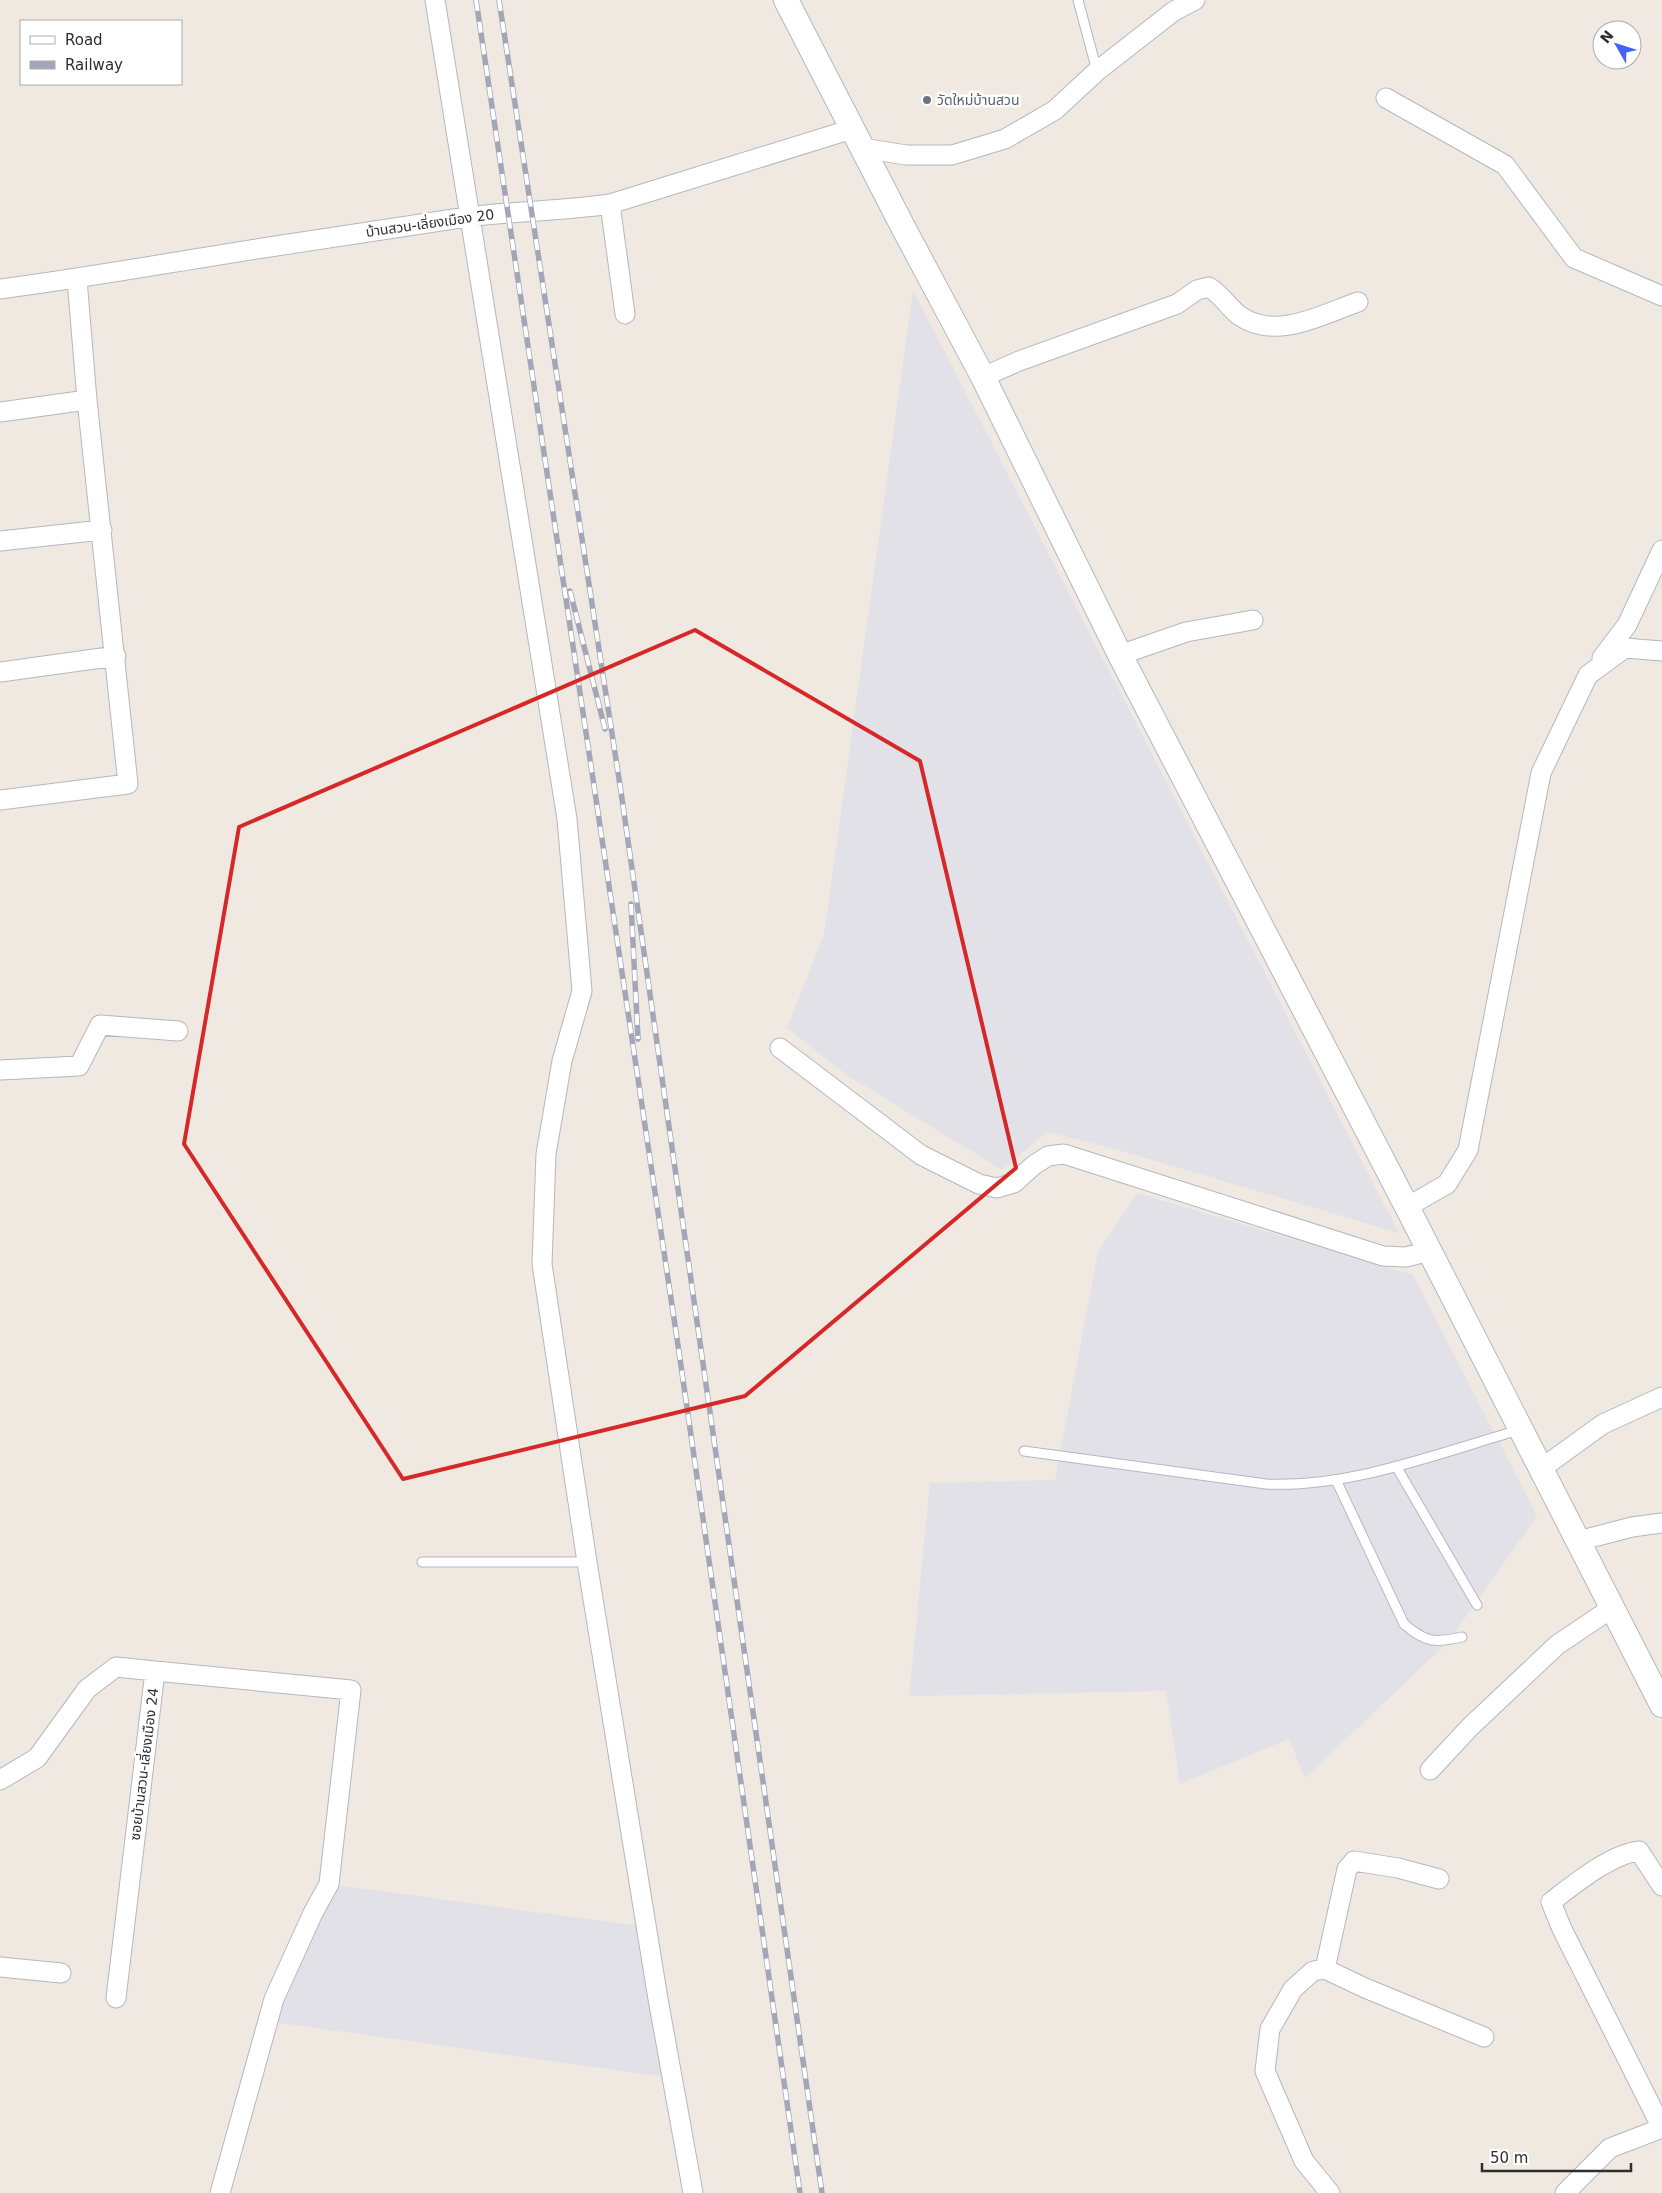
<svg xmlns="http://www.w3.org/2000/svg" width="1662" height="2193" viewBox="0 0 1662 2193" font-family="'DejaVu Sans','Noto Sans Thai',sans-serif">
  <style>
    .industrial { fill: #e3e1e8 }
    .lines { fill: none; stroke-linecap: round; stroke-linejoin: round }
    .service-casing { stroke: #b4b7c1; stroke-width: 11 }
    .minor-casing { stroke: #b4b7c1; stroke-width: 21 }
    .tertiary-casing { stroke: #b4b7c1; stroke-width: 26 }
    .service { stroke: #fff; stroke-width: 9 }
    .minor { stroke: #fff; stroke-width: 19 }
    .tertiary { stroke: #fff; stroke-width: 24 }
    .rail-casing { stroke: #a3a6b8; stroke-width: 5.5 }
    .rail { stroke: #fff; stroke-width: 4; stroke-dasharray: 11; stroke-linecap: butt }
    .marked { fill: none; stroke: #d62828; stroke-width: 4; stroke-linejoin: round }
    .worship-dot { fill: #6b7280; stroke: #fff; stroke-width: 2 }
    .labels { text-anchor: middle; stroke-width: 5; stroke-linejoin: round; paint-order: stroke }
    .worship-label { font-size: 14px; fill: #5b616d; stroke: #fff; text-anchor: start }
    .street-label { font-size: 14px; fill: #2e2e2e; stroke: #fff }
  </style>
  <rect width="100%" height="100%" fill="#efe9e1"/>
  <path class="industrial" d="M913,290L1378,1193L1399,1233L1122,1151L1047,1132L1002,1170L847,1075L787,1028L824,935Z
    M1137,1193L1413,1275L1537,1516L1448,1642L1305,1778L1289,1739L1180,1784L1166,1691L909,1696L930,1483L1055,1480L1098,1252Z
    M329,1884L647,1927L672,2078L266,2021Z"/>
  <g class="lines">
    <g class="service-casing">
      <path id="service" d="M1078,0L1097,71
        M1024,1451L1266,1484C1350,1488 1439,1453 1519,1430
        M1396,1466L1477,1605
        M1336,1480L1404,1624C1426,1643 1435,1643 1462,1637
        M422,1562H587"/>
    </g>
    <g class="minor-casing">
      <path id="minor" d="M435,0L567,819L582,991L562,1061L546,1154L542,1264L587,1562L658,1999L693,2193
        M1386,98L1505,165L1574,258L1662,296
        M862,148L906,155H952L1005,139L1055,110L1097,71L1174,11L1195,0
        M610,204L625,314
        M0,289C93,277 184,260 276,246C340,236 403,227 467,217C514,211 562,211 610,204L852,129
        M983,377L1019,361L1177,304L1197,290L1209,287C1223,296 1229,308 1240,316C1276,341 1323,314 1358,302
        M0,412L87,400
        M0,541L102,530
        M1120,655L1186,632L1253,620
        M1602,658L1627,625L1662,550
        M0,672L116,656
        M0,800L128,784L87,400L77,279
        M780,1048L921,1155L979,1184L997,1188L1014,1183L1034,1165L1048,1156L1064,1154L1383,1256L1406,1257L1430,1251
        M0,1070L79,1066L100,1025L178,1031
        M1407,1207L1447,1184L1468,1150L1541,773L1588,675L1625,648L1662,651
        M1542,1468L1603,1424L1662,1397
        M1578,1541L1632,1527L1662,1523
        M155,1671L351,1690L329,1884L313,1913L274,1999L220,2193
        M1430,1770L1470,1727L1557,1645L1612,1608
        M0,1780L37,1758L87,1689L116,1667L155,1671L116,1998
        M1662,1886L1639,1851C1611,1854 1573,1885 1551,1902L1562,1929L1662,2128
        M0,1967L61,1973
        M1325,1969L1347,1869L1354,1861L1398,1868L1439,1879
        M1330,2193L1304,2161L1265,2071L1270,2029L1293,1989L1313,1971L1325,1969L1365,1988L1484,2037
        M1565,2193L1610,2148L1662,2128"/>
    </g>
    <g class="tertiary-casing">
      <path id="tertiary" d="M786,0L903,227L983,377L1120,655L1407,1207L1662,1705"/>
    </g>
    <use href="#service" class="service"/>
    <use href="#minor" class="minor"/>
    <use href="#tertiary" class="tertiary"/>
    <g class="rail-casing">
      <path id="rail" d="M476,0L679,1352L800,2193
        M499,0L621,792L822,2193
        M570,591L605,729
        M631,904L638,1039"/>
    </g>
    <use href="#rail" class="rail"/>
  </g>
  <path class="marked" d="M695,630L920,761L1016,1168L745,1396L403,1479L184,1144L239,827Z"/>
  <circle class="worship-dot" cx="927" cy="100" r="5"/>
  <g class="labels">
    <g class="worship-label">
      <text x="937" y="105">วัดใหม่บ้านสวน</text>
    </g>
    <g class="street-label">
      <text transform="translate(430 223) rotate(-8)" y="5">บ้านสวน-เลี่ยงเมือง 20</text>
      <text transform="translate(144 1764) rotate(-83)" y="5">ซอยบ้านสวน-เลี่ยงเมือง 24</text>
    </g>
  </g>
  <rect x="20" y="20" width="162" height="65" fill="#ffffff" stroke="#ababab"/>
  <rect x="30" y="36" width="25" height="8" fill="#ffffff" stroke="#ababab"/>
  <text x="65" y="45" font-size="15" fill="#2e2e2e">Road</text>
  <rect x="30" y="61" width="25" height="8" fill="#a3a6b8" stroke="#ababab"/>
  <text x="65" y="70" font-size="15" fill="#2e2e2e">Railway</text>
  <g transform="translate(1617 45) rotate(309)"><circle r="24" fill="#ffffff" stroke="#ababab"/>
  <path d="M0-4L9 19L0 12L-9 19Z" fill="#4264fb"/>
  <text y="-8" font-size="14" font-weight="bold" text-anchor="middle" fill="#2e2e2e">N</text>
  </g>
  <path d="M1482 2163v8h149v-8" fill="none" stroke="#2e2e2e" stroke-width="2.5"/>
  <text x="1490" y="2163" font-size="15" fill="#2e2e2e" stroke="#ffffff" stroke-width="4" paint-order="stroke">50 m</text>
</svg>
